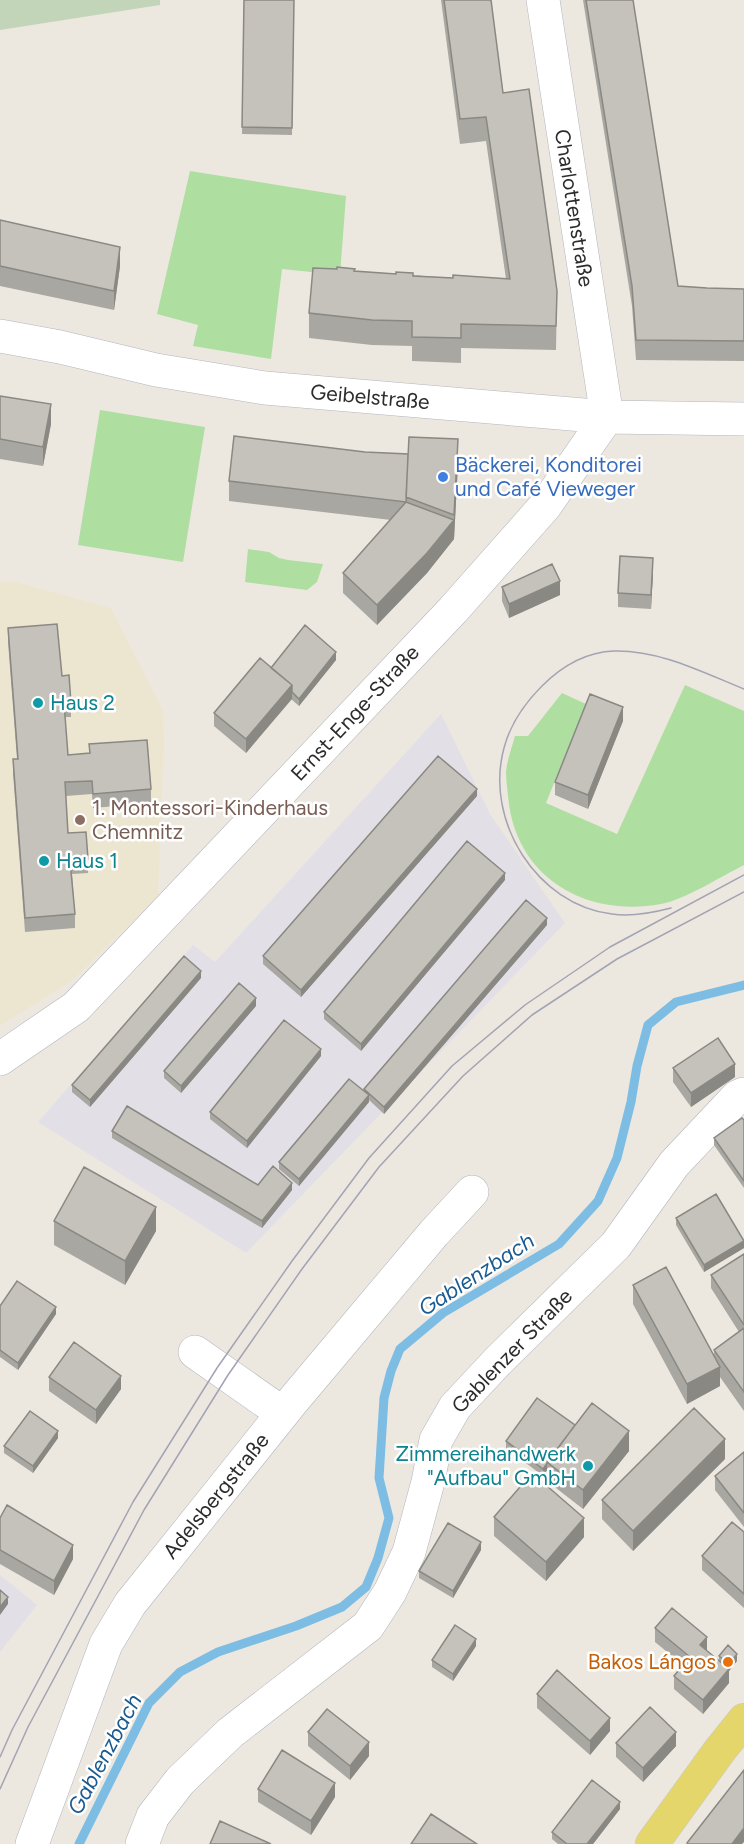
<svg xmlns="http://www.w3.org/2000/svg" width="744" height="1844" viewBox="0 0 744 1844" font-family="Figtree,sans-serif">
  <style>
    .industrial { fill: #e2dfe6 }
    .education { fill: #ece6d1 }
    .green { fill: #afdea1 }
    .cemetery { fill: #c3d5b8 }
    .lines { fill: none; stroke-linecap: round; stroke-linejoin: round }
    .stream { stroke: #7dbde4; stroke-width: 9 }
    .minor-casing { stroke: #b3b4be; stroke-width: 34 }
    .major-casing { stroke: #c8c8c8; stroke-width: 34 }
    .minor { stroke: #fff; stroke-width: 33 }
    .major { stroke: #e5d66c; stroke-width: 33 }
    .tram { stroke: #a3a3b4; stroke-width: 1.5 }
    .wall { fill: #a9a7a1 }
    .shaded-wall { fill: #8a8883 }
    .building { fill: #c5c2bb; stroke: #8a8883; stroke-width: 1.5 }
    .shop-dot { fill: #3f7fe0; stroke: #fff; stroke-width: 2 }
    .culture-dot { fill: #0f9aa8; stroke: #fff; stroke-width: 2 }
    .education-dot { fill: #8d6e63; stroke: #fff; stroke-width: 2 }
    .food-dot { fill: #e8710a; stroke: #fff; stroke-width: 2 }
    .labels { text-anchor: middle; stroke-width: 5; stroke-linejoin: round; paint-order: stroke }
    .street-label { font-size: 21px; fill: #2c2c2c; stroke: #fff }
    .shop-label { font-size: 21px; fill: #366cbe; stroke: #fff; text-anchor: start }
    .culture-label { font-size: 21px; fill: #0d838f; stroke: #fff; text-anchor: start }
    .education-label { font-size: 21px; fill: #785e54; stroke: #fff; text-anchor: start }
    .food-label { font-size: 21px; fill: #c56008; stroke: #fff; text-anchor: end }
    .water-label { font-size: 22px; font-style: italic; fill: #1a5b92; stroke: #fff }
  </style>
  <rect width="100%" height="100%" fill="#ece8e0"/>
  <path class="industrial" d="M441,714L490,814L565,923L246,1253L38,1122L193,945L215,962Z
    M0,1575L37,1605L0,1652Z"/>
  <path class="education" d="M12,581L111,608L163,711L164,744L158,896L73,980L0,1026V583Z"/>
  <path class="green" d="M190,171L346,196L340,275L282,269L271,359L193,346L198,325L157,314Z
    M100,410L205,427L183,562L78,545Z
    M248,549L269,552L279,558L288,560L323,564L317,582L307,590L245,582Z
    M685,685L744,711V865C722,876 684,900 661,904C584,918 514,876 508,795C507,787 506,779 506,772C507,760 512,747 515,736H528L562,693L586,704L546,803L617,834Z"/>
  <path class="cemetery" d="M0,0H160V5L0,30Z"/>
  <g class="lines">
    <path class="stream" d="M79,1844L149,1703L180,1672L218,1652L296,1626L342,1607L366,1587L378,1558L389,1518L379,1478L384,1398L391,1371L400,1349L443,1313L559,1244L598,1201L617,1158L631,1102L637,1066L648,1025L676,1002L744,985"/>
    <g class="minor-casing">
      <path id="minor" d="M543,0L607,417
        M0,336L60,347L156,370L265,388L607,417L744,419
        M0,1059L76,1007L453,610L545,506L607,417
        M195,1352L282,1413
        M32,1844L106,1644L130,1604L291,1403L434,1233L472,1192
        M142,1844L153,1816L180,1781L230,1733L368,1626L390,1592L409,1552L428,1482L436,1440L455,1407L498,1361L616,1245L674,1164L737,1097L744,1094"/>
    </g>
    <g class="major-casing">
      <path id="major" d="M652,1844L720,1750L744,1720"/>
    </g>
    <use href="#minor" class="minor"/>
    <use href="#major" class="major"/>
    <path class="tram" d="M671,908C652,913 632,917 612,914C537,905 484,821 504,748C510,725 525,703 542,686C561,667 586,652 614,651C660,650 702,672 744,689
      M0,1757L12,1730L133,1502L217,1368L292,1261L369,1158L452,1066L525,1005L610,947L744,875
      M0,1789L28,1727L144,1510L228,1375L302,1269L379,1167L463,1076L532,1015L617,959L744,892"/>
  </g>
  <path class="wall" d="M244,0H294L292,135L242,134Z
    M441,0H491L503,93L557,291L556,350L461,348V363L412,361V346L372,345L309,338V313L355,271L453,278L506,279L486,141L460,144Z
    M583,0H633L678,286L707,288L744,289V361L636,360L632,306Z
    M0,220L120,266L114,310L0,286Z
    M0,396L51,424L43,466L0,459Z
    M458,464L454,539L427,573L377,625L343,593V573L391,520L229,501V481Z
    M653,572L651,609L618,607V593Z
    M502,587L560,595L509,618L502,601Z
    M8,628L62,676L71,703V717H65L68,755L89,753V744L151,789V803L93,808L92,794L66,796L68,833L88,859V873L72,874L75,914V928L25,932L13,773V759H17L8,642Z
    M336,660L299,706L291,699L246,753L214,726V713L271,668Z
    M623,721L588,809L555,795V782Z
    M477,796L301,997L263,964V956Z
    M505,880L361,1051L324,1019V1012Z
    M547,925L384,1114L369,1100V1102L299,1186L279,1169V1162L364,1091V1089Z
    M201,978L90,1107L72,1092V1085Z
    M256,1006L181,1093L164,1078V1071Z
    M321,1056L247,1148L210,1119V1112Z
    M673,1068L735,1077L691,1107L673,1082Z
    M744,1120V1188L714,1145V1138Z
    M112,1131L258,1185L292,1190L262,1228L112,1138Z
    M676,1218L744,1248L704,1272L676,1225Z
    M54,1221L156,1231L125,1285L54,1245Z
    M744,1254V1411L720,1377V1386L687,1404L633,1304V1285L714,1356V1350L739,1332L711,1288V1275Z
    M0,1306L56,1314L18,1370L0,1357Z
    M49,1377L121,1389L96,1424L49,1391Z
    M575,1426L629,1451L583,1509L547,1481V1470L543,1476L506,1448V1441Z
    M58,1438L33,1473L4,1453V1446Z
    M744,1452V1527L715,1490V1476Z
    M725,1459L633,1551L602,1519V1500Z
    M494,1517L584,1537L546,1581L494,1536Z
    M0,1518L73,1559L54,1595L0,1564Z
    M744,1532V1608L702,1570V1556Z
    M481,1550L453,1598L419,1578V1571Z
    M655,1628L707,1651L719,1661V1656L737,1661L729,1671V1683L703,1714L674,1689V1676L683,1665L655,1642Z
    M476,1646L453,1681L432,1667V1660Z
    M537,1694L610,1731L590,1755L537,1708Z
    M308,1732L369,1756L350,1780L308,1746Z
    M616,1743L676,1746L643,1782L616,1757Z
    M258,1789L335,1797L311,1835L258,1802Z
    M620,1809L593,1844H558L552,1839V1832Z"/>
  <path class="shaded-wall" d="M120,247V266L114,310V291Z
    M51,404V424L43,466V447Z
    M458,439V464L454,539V515Z
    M454,520V539L427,573L377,625V605Z
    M653,558V572L651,609V595Z
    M560,581V595L509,618V604Z
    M336,652V660L299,706V699Z
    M292,685V699L246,753V739Z
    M623,707V721L588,809V795Z
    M477,789V796L301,997V990Z
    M505,873V880L361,1051V1044Z
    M547,918V925L384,1114V1107Z
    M201,971V978L90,1107V1100Z
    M256,998V1006L181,1093V1086Z
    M321,1049V1056L247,1148V1141Z
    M735,1064V1077L691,1107V1093Z
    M369,1095V1102L299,1186V1179Z
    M292,1183V1190L262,1228V1221Z
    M156,1207V1231L125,1285V1261Z
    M744,1241V1248L704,1272V1265Z
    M56,1307V1314L18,1370V1363Z
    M720,1367V1386L687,1404V1384Z
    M121,1376V1389L96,1424V1410Z
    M58,1431V1438L33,1473V1466Z
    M629,1431V1451L583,1509V1490Z
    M725,1439V1459L633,1551V1531Z
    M547,1463V1470L543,1476V1469Z
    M584,1518V1537L546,1581V1562Z
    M481,1542V1550L453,1598V1591Z
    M73,1545V1559L54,1595V1581Z
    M8,1597V1604L0,1615V1607Z
    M707,1637V1651L700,1645Z
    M476,1639V1646L453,1681V1674Z
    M737,1654V1661L729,1671V1683L703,1714V1700L729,1669V1664Z
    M610,1718V1731L590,1755V1741Z
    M676,1732V1746L643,1782V1768Z
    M369,1742V1756L350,1780V1766Z
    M335,1783V1797L311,1835V1821Z
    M620,1802V1809L593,1844H587Z
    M744,1828V1842L742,1844H732Z"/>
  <path class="building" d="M244,0H294L292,128L242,127Z
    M444,0H491L503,93L529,89L557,291L556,326L461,324V338L412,337V321L372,320L309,313L313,268L337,269V267L355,269L354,271L396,274V272L413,273V276L453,278V275L510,279L486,117L460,119Z
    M586,0H633L678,286L707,288L744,289V341L636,340L632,286Z
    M0,220L120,247L114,291L0,266Z
    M0,396L51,404L43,447L0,439Z
    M234,436L365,452L408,454L406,502L229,481Z
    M409,437L458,439L454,515L406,497Z
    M406,502L454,520L427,553L377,605L343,573Z
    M620,556L653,558L651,595L618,593Z
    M552,564L560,581L509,604L502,587Z
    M57,624L62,676L69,675L71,703H64L68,755L90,753L89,744L147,740L151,789L93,794L92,781L65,782L68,833L86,832L88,859L70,861L75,914L25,918L13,759H18L8,628Z
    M305,625L336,652L299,699L292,692V685L271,668Z
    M260,658L292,685L246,739L214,713Z
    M590,694L623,707L588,795L555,782Z
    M438,756L477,789L301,990L263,956Z
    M467,841L505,873L361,1044L324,1012Z
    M526,900L547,918L384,1107L364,1089Z
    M184,956L201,971L90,1100L72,1085Z
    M239,983L256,998L181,1086L164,1071Z
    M284,1020L321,1049L247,1141L210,1112Z
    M718,1038L735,1064L691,1093L673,1068Z
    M349,1079L369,1095L299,1179L279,1162Z
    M127,1106L258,1185L273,1166L292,1183L262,1221L112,1131Z
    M742,1118L744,1120V1181L714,1138Z
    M84,1167L156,1207L125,1261L54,1221Z
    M716,1194L744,1241L704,1265L676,1218Z
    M744,1254V1325L711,1275Z
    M666,1267L720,1367L687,1384L633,1285Z
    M17,1281L56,1307L18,1363L0,1350V1306Z
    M744,1328V1392L714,1350Z
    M74,1342L121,1376L96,1410L49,1377Z
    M537,1398L575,1425L543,1469L506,1441Z
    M592,1403L629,1431L583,1490L547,1462Z
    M694,1408L725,1439L633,1531L602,1500Z
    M30,1411L58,1431L33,1466L4,1446Z
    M744,1452V1513L715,1476Z
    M532,1473L584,1518L546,1562L494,1517Z
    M7,1505L73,1545L54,1581L0,1550V1518Z
    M732,1522L744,1532V1594L702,1556Z
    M448,1523L481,1542L453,1591L419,1571Z
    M0,1590L8,1597L0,1607Z
    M672,1608L707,1637L700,1645L729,1669L703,1700L674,1676L690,1657L655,1628Z
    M455,1625L476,1639L453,1674L432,1660Z
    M728,1645L737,1654L729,1664L719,1656Z
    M557,1670L610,1718L590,1741L537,1694Z
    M650,1707L676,1732L643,1768L616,1743Z
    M327,1709L369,1742L350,1766L308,1732Z
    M282,1750L335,1783L311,1821L258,1789Z
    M744,1770V1828L732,1844H688L687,1843Z
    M592,1780L620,1802L587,1844H567L552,1832Z
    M431,1814L477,1844H411Z
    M220,1821L271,1844H210Z"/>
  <circle class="shop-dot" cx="443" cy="477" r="6"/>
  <g class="culture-dot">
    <circle cx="38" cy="703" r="6"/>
    <circle cx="44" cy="861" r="6"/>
    <circle cx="588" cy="1466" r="6"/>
  </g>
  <circle class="education-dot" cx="80" cy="820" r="6"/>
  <circle class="food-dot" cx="728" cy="1662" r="6"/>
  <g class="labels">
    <g class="street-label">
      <text transform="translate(574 208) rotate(81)" y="7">Charlottenstraße</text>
      <text transform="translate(370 397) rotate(5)" y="7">Geibelstraße</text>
      <text transform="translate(355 713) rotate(-47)" y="7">Ernst-Enge-Straße</text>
      <text transform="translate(512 1351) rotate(-46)" y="7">Gablenzer Straße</text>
      <text transform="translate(216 1496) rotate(-51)" y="7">Adelsbergstraße</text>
    </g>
    <g class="shop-label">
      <text x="455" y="472">Bäckerei, Konditorei<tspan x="455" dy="24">und Café Vieweger</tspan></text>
    </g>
    <g class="culture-label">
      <text x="50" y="710">Haus 2</text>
      <text x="56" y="868">Haus 1</text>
      <text x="576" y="1461" text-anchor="end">Zimmereihandwerk<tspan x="576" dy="24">"Aufbau" GmbH</tspan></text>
    </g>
    <g class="education-label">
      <text x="92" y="815">1. Montessori-Kinderhaus<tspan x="92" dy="24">Chemnitz</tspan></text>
    </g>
    <g class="food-label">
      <text x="716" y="1669">Bakos Lángos</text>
    </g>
    <g class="water-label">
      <text transform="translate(476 1274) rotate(-33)" y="8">Gablenzbach</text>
      <text transform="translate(104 1754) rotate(-62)" y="8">Gablenzbach</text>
    </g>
  </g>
</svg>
